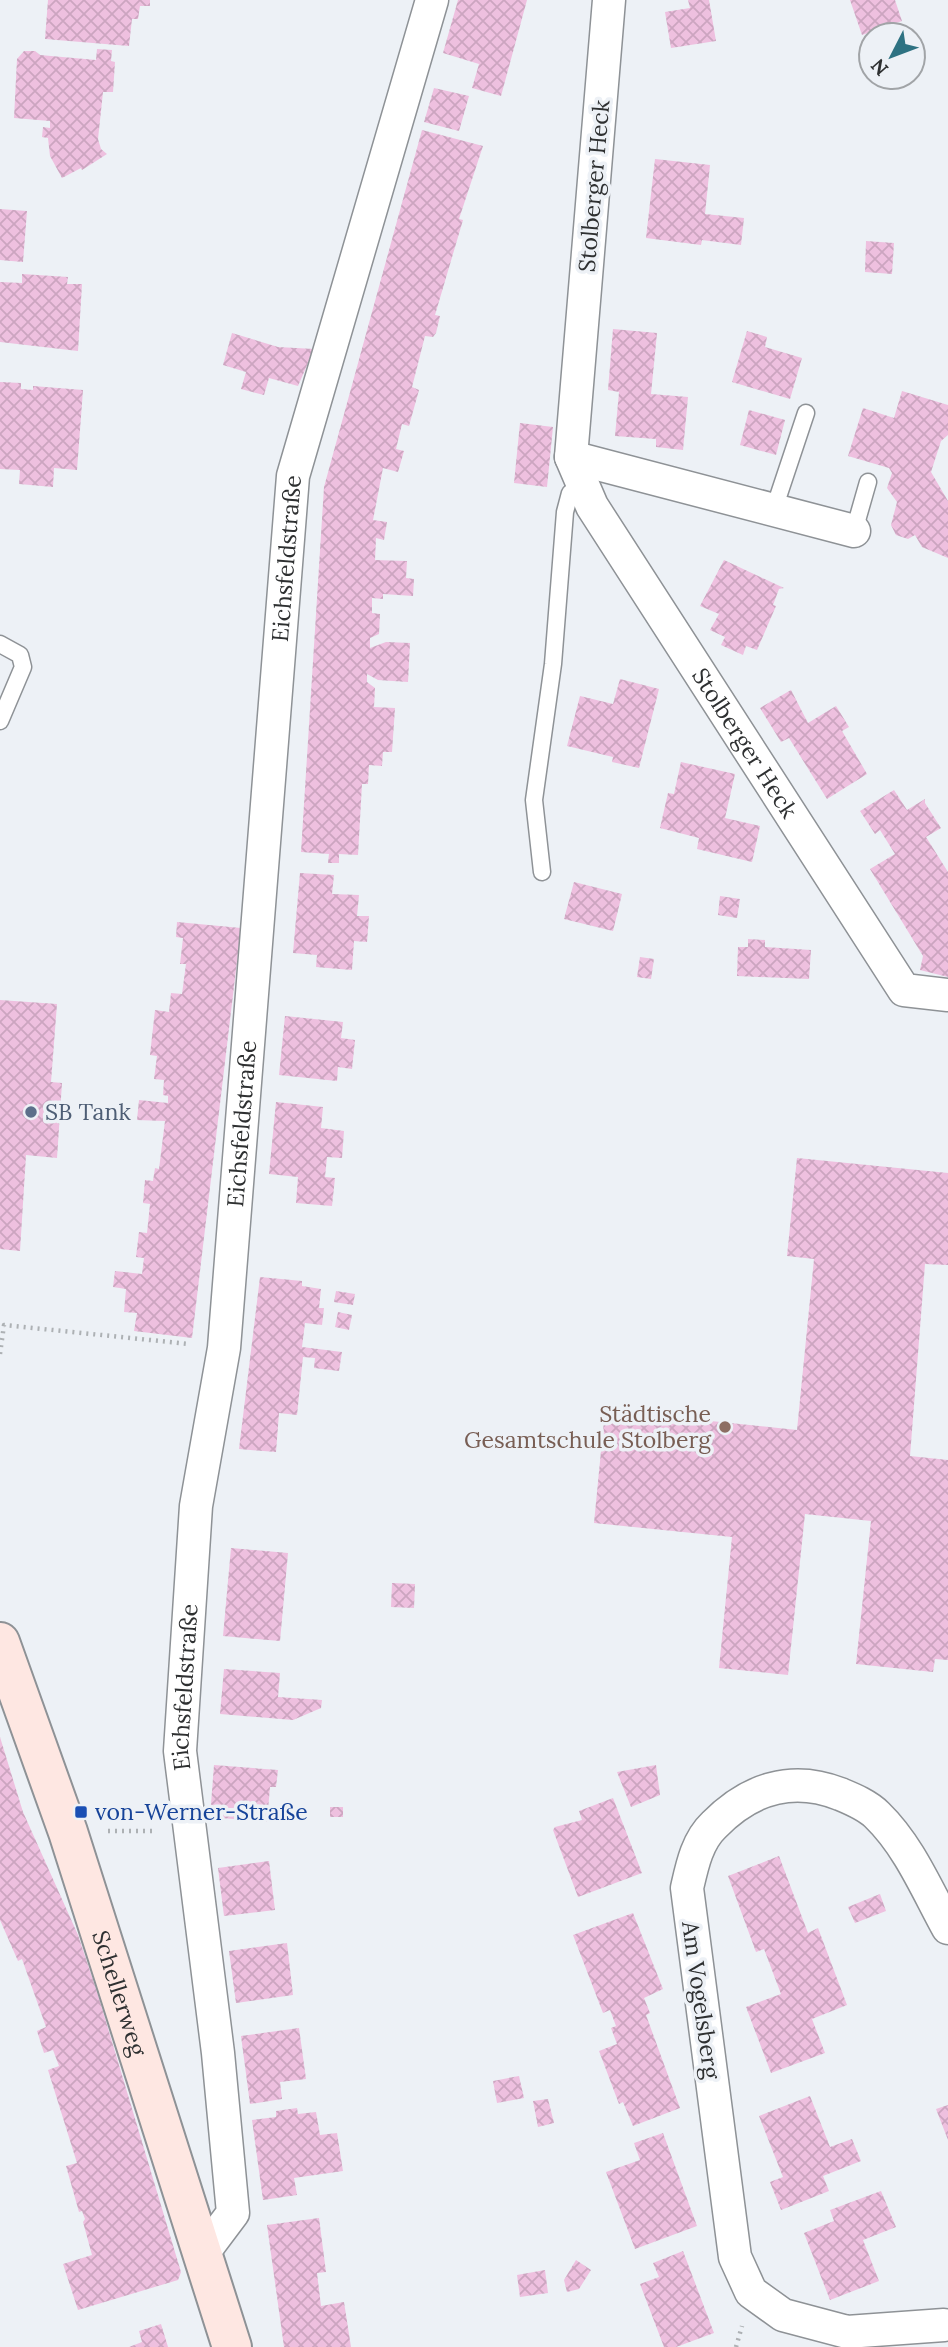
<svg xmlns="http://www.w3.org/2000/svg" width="948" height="2347" viewBox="0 0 948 2347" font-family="Lora,serif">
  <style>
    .building { fill: url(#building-cross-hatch) }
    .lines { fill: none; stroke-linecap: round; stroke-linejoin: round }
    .lane-casing { stroke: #8e9296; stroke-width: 19 }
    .street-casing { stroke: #8e9296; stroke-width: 35 }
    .secondary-casing { stroke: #8e9296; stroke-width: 42 }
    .path { stroke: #adb1b4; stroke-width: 4.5; stroke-dasharray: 2 5; stroke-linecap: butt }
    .lane { stroke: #fff; stroke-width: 16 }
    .street { stroke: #fff; stroke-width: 32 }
    .secondary { stroke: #fee7e2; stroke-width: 38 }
    .service-dot { fill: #5c6f8a; stroke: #edf1f6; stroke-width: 2.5 }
    .education-dot { fill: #8d6e63; stroke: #edf1f6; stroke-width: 2.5 }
    .transit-dot { fill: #1a4fb4; stroke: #edf1f6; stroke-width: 2.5 }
    .labels { text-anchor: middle; stroke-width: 7; stroke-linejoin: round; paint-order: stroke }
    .street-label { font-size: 23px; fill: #2e3031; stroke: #edf1f6 }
    .service-label { font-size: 23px; fill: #4e5e75; stroke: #edf1f6; text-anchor: start }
    .education-label { font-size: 23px; fill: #785e54; stroke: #edf1f6; text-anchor: end }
    .transit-label { font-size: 23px; fill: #164399; stroke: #edf1f6; text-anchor: start }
  </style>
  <defs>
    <pattern id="building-cross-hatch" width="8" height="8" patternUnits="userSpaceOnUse" patternTransform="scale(1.75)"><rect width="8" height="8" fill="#eec0df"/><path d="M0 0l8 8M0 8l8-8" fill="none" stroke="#cca5c0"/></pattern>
  </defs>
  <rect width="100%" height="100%" fill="#edf1f6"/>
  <path class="building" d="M48,0H150V6H140L138,19H132L129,46L45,39Z
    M458,0H527L501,96L472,88L479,64L443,53Z
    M688,0H709L716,41L671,48L665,12L690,8Z
    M850,0H895L902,21L862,35Z
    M97,49L112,50L111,61L115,62L113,92H103L98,139L101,149L107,154L82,170L81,168L62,178L50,156L48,138L42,137L43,127L50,128V121L14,118L17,59L24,51H35L40,55L96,60Z
    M434,88L469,96L459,131L424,122Z
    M422,130L483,146L459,219L463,220L435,315L440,316L436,333L433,337L425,336L412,387L419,390L409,426L402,424L396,449L404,451L398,472L383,468L373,520L387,522L384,540L376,538L375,560L407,561L406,578L414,579L413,596L383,594V599L372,598V613L380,614L379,634L370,638V648L386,642L410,643L408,682L378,680L367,674V682L375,688L374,707L395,708L392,752H383L382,766L369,765L368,784H362L358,855L339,854V863H328L329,854L301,852L324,487Z
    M655,159L710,165L705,214L744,218L741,245L702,240L701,245L646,238Z
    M0,209L27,211L23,262L0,260Z
    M866,241L894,243L892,274L865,272Z
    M22,274L68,277L67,284H82L78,351L0,342V282L22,283Z
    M613,329L657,333L651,394L688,397L683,450L656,447V439L615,436L619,392L608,390Z
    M747,331L767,337L765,347L802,358L790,399L732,382Z
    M232,333L278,347L314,349L298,386L269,378L264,395L241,389L246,372L223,365Z
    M0,382L21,383V389L33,390V386L83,390L77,470L54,468L53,487L19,484L20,470L0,469Z
    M902,391L948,405V435L941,441L931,472L948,501V558L922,547L915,535L908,539L896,535L891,525L897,502L887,488L892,473L889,468L848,456L863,408L894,418Z
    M749,410L785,420L776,455L740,445Z
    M520,423L553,427L547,487L514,483Z
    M724,560L784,588L779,589L773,605L776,606L757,650L746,646L743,655L721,645L725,637L710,630L719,614L700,606Z
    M620,679L659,689L639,768L612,762L613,757L567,746L580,696L613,704Z
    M791,690L808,723L836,706L849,727L842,731L867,774L827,799L789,738L781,742L760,708Z
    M681,762L735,774L725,818L760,826L752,862L697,849L699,838L660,828L668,793L674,794Z
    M894,790L907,810L925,799V803L941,828L926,837L948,872V977L920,970L923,956L870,869L895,854L880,830L875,834L860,811Z
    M300,873L334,875L332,894L359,895L357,916H369L367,942L354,941L352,970L316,967L317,955L293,953Z
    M574,882L622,894L613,931L564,919Z
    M720,896L740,899L737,918L718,915Z
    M177,922L241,928L192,1338L134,1331L137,1313L124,1312L126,1289L113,1287L115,1271L142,1274L144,1258L136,1257L139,1232L147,1233L150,1204L143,1203L145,1180L153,1181L155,1168L159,1169L165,1121L137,1120L139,1100L168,1103V1096L163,1095L164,1080L154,1079L157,1056L150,1055L155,1010L169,1012L171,993L182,994L186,964H180L183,938L176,937Z
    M748,939L765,940V947L811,950L809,979L737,976L738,947H748Z
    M640,957L654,959L651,979L637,977Z
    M0,1000L57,1004L51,1082L62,1083L57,1158L26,1155L20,1251L0,1249Z
    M285,1016L343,1022L341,1038L355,1040L352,1069L338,1067L337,1081L279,1075Z
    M276,1102L323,1107L321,1128L344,1131L342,1158L327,1157L325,1177L335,1178L332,1206L296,1203L298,1177L269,1174Z
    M797,1158L948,1173V1265L925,1264L910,1456L948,1460V1660L935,1659L933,1672L856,1664L871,1521L805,1514L788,1675L719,1668L732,1537L594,1523L605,1410L797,1430L814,1259L787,1256Z
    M260,1277L302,1281V1286L321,1289L319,1308H324L322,1325L305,1323L302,1347L342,1352L339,1371L314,1368L315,1358L303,1357L297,1415L279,1413L276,1452L239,1449Z
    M336,1291L355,1294L353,1305L334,1302Z
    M338,1312L352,1315L349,1330L335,1327Z
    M231,1548L288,1553L280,1641L223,1636Z
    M392,1583L415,1584L414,1608L391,1607Z
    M224,1669L280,1673L278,1697L322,1700L321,1708L293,1720L220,1714Z
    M0,1737L23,1812L78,1935L98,1995L181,2272L178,2280L78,2310L63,2264L92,2255L83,2222L85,2219L82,2211L79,2212L66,2166L77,2163L48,2070L59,2066L53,2050L44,2053L37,2031L46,2027L22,1959L18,1961L0,1920Z
    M214,1765L278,1770L276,1787H270L267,1822L210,1817Z
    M656,1765L660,1795L631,1807L617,1772Z
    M613,1798L642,1873L578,1897L553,1830L555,1827L582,1820L579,1811Z
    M330,1807H343V1817H330Z
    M779,1856L808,1933L818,1928L847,2005L812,2019L825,2053L771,2073L746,2007L781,1994L764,1949L756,1952L728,1876Z
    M269,1861L275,1910L224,1916L218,1868Z
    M880,1894L886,1911L855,1923L848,1907Z
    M633,1913L663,1989L644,1998L650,2013L646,2015L680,2108L633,2126L623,2102L619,2104L599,2051L617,2044L611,2028L616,2026L610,2010L603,2013L573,1935Z
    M287,1943L293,1995L236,2003L229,1951Z
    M299,2028L306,2079L280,2082L282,2099L250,2104L241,2036Z
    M519,2076L524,2098L497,2103L493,2081Z
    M810,2096L830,2147L852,2139L861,2161L823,2176L829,2191L781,2210L770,2182L783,2177L759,2116Z
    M548,2099L554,2123L538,2127L533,2101Z
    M948,2105V2140L936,2109Z
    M297,2108L298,2114L316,2112L320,2135L337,2133L343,2171L294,2178L297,2195L263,2200L252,2120L276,2117V2111Z
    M663,2133L697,2226L635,2249L606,2172L640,2160L634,2143Z
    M881,2191L896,2227L863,2240L879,2281L830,2300L804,2233L834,2221L830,2210Z
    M319,2218L326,2272L317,2273L321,2306L344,2302L351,2347H284L267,2225Z
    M683,2251L714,2333L676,2347H664L640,2284L659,2277L653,2263Z
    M576,2260L591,2270L579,2289L567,2292L564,2280Z
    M545,2270L548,2293L520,2297L517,2275Z
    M161,2324L168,2347H129L142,2342L139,2331Z"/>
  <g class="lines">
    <g class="lane-casing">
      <path id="lane" d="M774,509L806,413
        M854,531L868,482
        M0,644L20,655L23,667L0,721
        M542,872L534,800L553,664L565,512L570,493L583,485"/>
    </g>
    <g class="street-casing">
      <g id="street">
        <path id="s1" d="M609,0L571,457L592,506L904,990L948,995"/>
        <path d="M571,457L854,531"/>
        <path id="s2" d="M203,2253L233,2213L218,2053L180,1751L196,1506L224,1348L293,476L432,0"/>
        <path d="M944,2325L847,2332L783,2315L751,2292L735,2257L687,1888C692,1866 697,1841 714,1825C749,1789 792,1775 840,1794C852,1799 867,1805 877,1815C909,1846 927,1890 948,1928"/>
      </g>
    </g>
    <g class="secondary-casing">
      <g id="secondary">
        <path id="s3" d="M0,1642L68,1832L232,2347"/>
      </g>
    </g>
    <path class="path" d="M0,1354L4,1325L189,1344
      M108,1831H155
      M736,2347L742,2326"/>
    <use href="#lane" class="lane"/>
    <use href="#street" class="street"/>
    <use href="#secondary" class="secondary"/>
  </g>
  <circle class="service-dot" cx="31" cy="1112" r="7"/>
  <circle class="education-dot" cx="725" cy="1427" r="7"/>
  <rect class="transit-dot" x="74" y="1805" width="14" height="14" rx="3.5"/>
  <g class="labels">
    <g class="street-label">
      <text transform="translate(594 186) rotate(-85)" y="8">Stolberger Heck</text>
      <text dy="8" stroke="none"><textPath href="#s2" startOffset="1713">Eichsfeldstraße</textPath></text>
      <text dy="8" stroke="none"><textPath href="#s1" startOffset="794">Stolberger Heck</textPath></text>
      <text dy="8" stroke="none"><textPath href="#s2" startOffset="1146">Eichsfeldstraße</textPath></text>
      <text dy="8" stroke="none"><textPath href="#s2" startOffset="579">Eichsfeldstraße</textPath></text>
      <text dy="8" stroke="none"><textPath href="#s3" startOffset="371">Schellerweg</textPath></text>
      <text transform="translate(701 2000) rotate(82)" y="8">Am Vogelsberg</text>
    </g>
    <g class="service-label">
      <text x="45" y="1120">SB Tank</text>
    </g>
    <g class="education-label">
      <text x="711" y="1422">Städtische<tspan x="711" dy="26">Gesamtschule Stolberg</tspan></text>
    </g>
    <g class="transit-label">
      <text x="95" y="1820">von-Werner-Straße</text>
    </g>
  </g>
  <g transform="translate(892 56) rotate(228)"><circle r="33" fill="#edf1f6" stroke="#a1a4a7" stroke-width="2"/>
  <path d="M0-5L12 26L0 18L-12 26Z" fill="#2e7282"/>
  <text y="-10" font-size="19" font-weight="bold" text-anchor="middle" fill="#2e3031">N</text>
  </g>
</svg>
